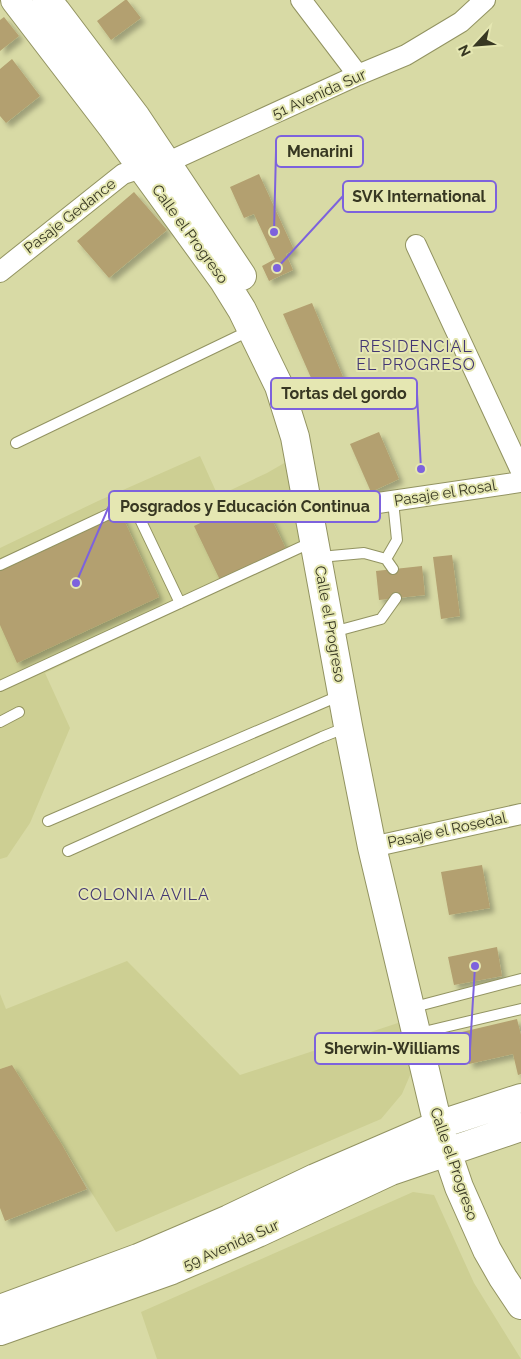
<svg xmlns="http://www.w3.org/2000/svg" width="521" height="1359" viewBox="0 0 521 1359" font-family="Raleway,sans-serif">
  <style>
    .built { fill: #cdcf93 }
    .building { fill: #b3a06f; filter: url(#shadow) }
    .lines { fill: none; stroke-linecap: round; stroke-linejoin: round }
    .lane-casing { stroke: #929361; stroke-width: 12 }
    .street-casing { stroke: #929361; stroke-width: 22 }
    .secondary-casing { stroke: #929361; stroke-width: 30 }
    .lane { stroke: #fff; stroke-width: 10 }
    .street { stroke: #fff; stroke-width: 20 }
    .secondary { stroke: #fff; stroke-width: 28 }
    .labels { text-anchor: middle; stroke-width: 4; stroke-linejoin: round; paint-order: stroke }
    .street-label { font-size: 15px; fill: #373722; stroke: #e5e7b2 }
    .neighbourhood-label { font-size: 16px; letter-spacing: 1px; fill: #423673; stroke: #e5e7b2 }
    .leader { fill: none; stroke: #7d62dd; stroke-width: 2 }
    .callout-dot { fill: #7d62dd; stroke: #e5e7b2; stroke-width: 2 }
    .callout { fill: #e5e7b2; stroke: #7d62dd; stroke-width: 2 }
    .callout-label { font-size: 16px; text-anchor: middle; font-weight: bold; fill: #373722 }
  </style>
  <defs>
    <filter id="shadow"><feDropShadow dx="4.5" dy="4.5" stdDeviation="2.5" flood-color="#0004"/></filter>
  </defs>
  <rect width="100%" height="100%" fill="#d8daa5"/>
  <path class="built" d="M200,456L218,496L267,473L293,458L305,550L45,673L70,728L30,823L7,857L0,859V548L98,501Z
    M127,961L240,1075L401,1022L411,1073L402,1094L381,1119L116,1232L12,1065L0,1069V994L6,1009Z
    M413,1192L434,1195L474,1283L521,1359H157L141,1312Z"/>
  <path class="building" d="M125,0H127L141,18L111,40L97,21Z
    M4,17L19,36L0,51V20Z
    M12,59L40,96L6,123L0,116V69Z
    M259,174L294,250L286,254L293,270L269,281L262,266L275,259L254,214L244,218L230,187Z
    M134,192L167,230L109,278L77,241Z
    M312,303L346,384L319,396L283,314Z
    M379,432L399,479L371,492L350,444Z
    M260,495L286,549L220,580L194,526Z
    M121,513L159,597L17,663L0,625V569Z
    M452,555L460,616L441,619L433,557Z
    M422,566L425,595L379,600L376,571Z
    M482,865L490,908L449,915L441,872Z
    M497,947L502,976L454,985L448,957Z
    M517,1019L521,1035V1074L518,1075L513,1054L469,1064L462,1032Z
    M12,1065L61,1143L87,1189L5,1221L0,1208V1069Z"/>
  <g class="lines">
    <g class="lane-casing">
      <path id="lane" d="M16,443L251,330
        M318,559L331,556L364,553L386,559L393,569
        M386,559L397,540L393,501
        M0,565L126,506L132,508L138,515L180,603
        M332,631L344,629L381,619L396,598
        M0,686L312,542
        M0,722L19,712
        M48,821L341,695
        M68,851L322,737L347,727
        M422,1005L521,979
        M428,1031L521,1009"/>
    </g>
    <g class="street-casing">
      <path id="street" d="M301,0L358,75
        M416,245L521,471
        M0,272L123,174L154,164L166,163L358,75L406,55L461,22L485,0
        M310,513L521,482
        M372,847L521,814"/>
    </g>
    <g class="secondary-casing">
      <path id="secondary" d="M15,0L113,128L224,281L242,310L279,386L295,437L348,726L372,847L438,1125L459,1187L487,1250L503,1278L521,1305
        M47,0L56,11L136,117L242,276
        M0,1309L138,1258L229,1219L315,1178L438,1125L521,1098
        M0,1331L172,1270L258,1233L391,1171L521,1127"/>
    </g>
    <use href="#lane" class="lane"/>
    <use href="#street" class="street"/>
    <use href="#secondary" class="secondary"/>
  </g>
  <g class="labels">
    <g class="street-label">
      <text transform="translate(319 94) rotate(-24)" y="5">51 Avenida Sur</text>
      <text transform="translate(70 216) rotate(-38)" y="5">Pasaje Gedance</text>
      <text transform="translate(190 234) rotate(54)" y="5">Calle el Progreso</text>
      <text transform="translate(445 493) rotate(-9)" y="5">Pasaje el Rosal</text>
      <text transform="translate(330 624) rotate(80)" y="5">Calle el Progreso</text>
      <text transform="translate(447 830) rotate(-12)" y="5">Pasaje el Rosedal</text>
      <text transform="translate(454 1164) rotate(71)" y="5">Calle el Progreso</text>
      <text transform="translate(231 1245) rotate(-24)" y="5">59 Avenida Sur</text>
    </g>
    <g class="neighbourhood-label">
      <text x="416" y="352">RESIDENCIAL<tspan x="416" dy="18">EL PROGRESO</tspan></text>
      <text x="144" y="900">COLONIA AVILA</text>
    </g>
  </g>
  <path class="leader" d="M274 232L276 151M277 268L343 196M421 469L417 394M76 583L109 506M475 966L470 1049"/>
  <g class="callout-dot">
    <circle cx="274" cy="232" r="5"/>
    <circle cx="277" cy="268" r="5"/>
    <circle cx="421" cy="469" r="5"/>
    <circle cx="76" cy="583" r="5"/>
    <circle cx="475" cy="966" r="5"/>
  </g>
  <g class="callout">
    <rect x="276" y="136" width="87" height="31" rx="5"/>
    <rect x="343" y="181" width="153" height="31" rx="5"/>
    <rect x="271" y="378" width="146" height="31" rx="5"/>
    <rect x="109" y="491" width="271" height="31" rx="5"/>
    <rect x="315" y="1033" width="155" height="31" rx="5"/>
  </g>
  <g class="callout-label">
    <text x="320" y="157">Menarini</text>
    <text x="419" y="202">SVK International</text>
    <text x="344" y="399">Tortas del gordo</text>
    <text x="245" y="512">Posgrados y Educación Continua</text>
    <text x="392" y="1054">Sherwin-Williams</text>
  </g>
  <g transform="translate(476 45) rotate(244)" stroke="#e5e7b2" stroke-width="4" paint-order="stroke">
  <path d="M0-4L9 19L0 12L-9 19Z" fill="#373722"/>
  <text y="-8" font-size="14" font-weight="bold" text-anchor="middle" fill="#373722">N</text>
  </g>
</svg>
